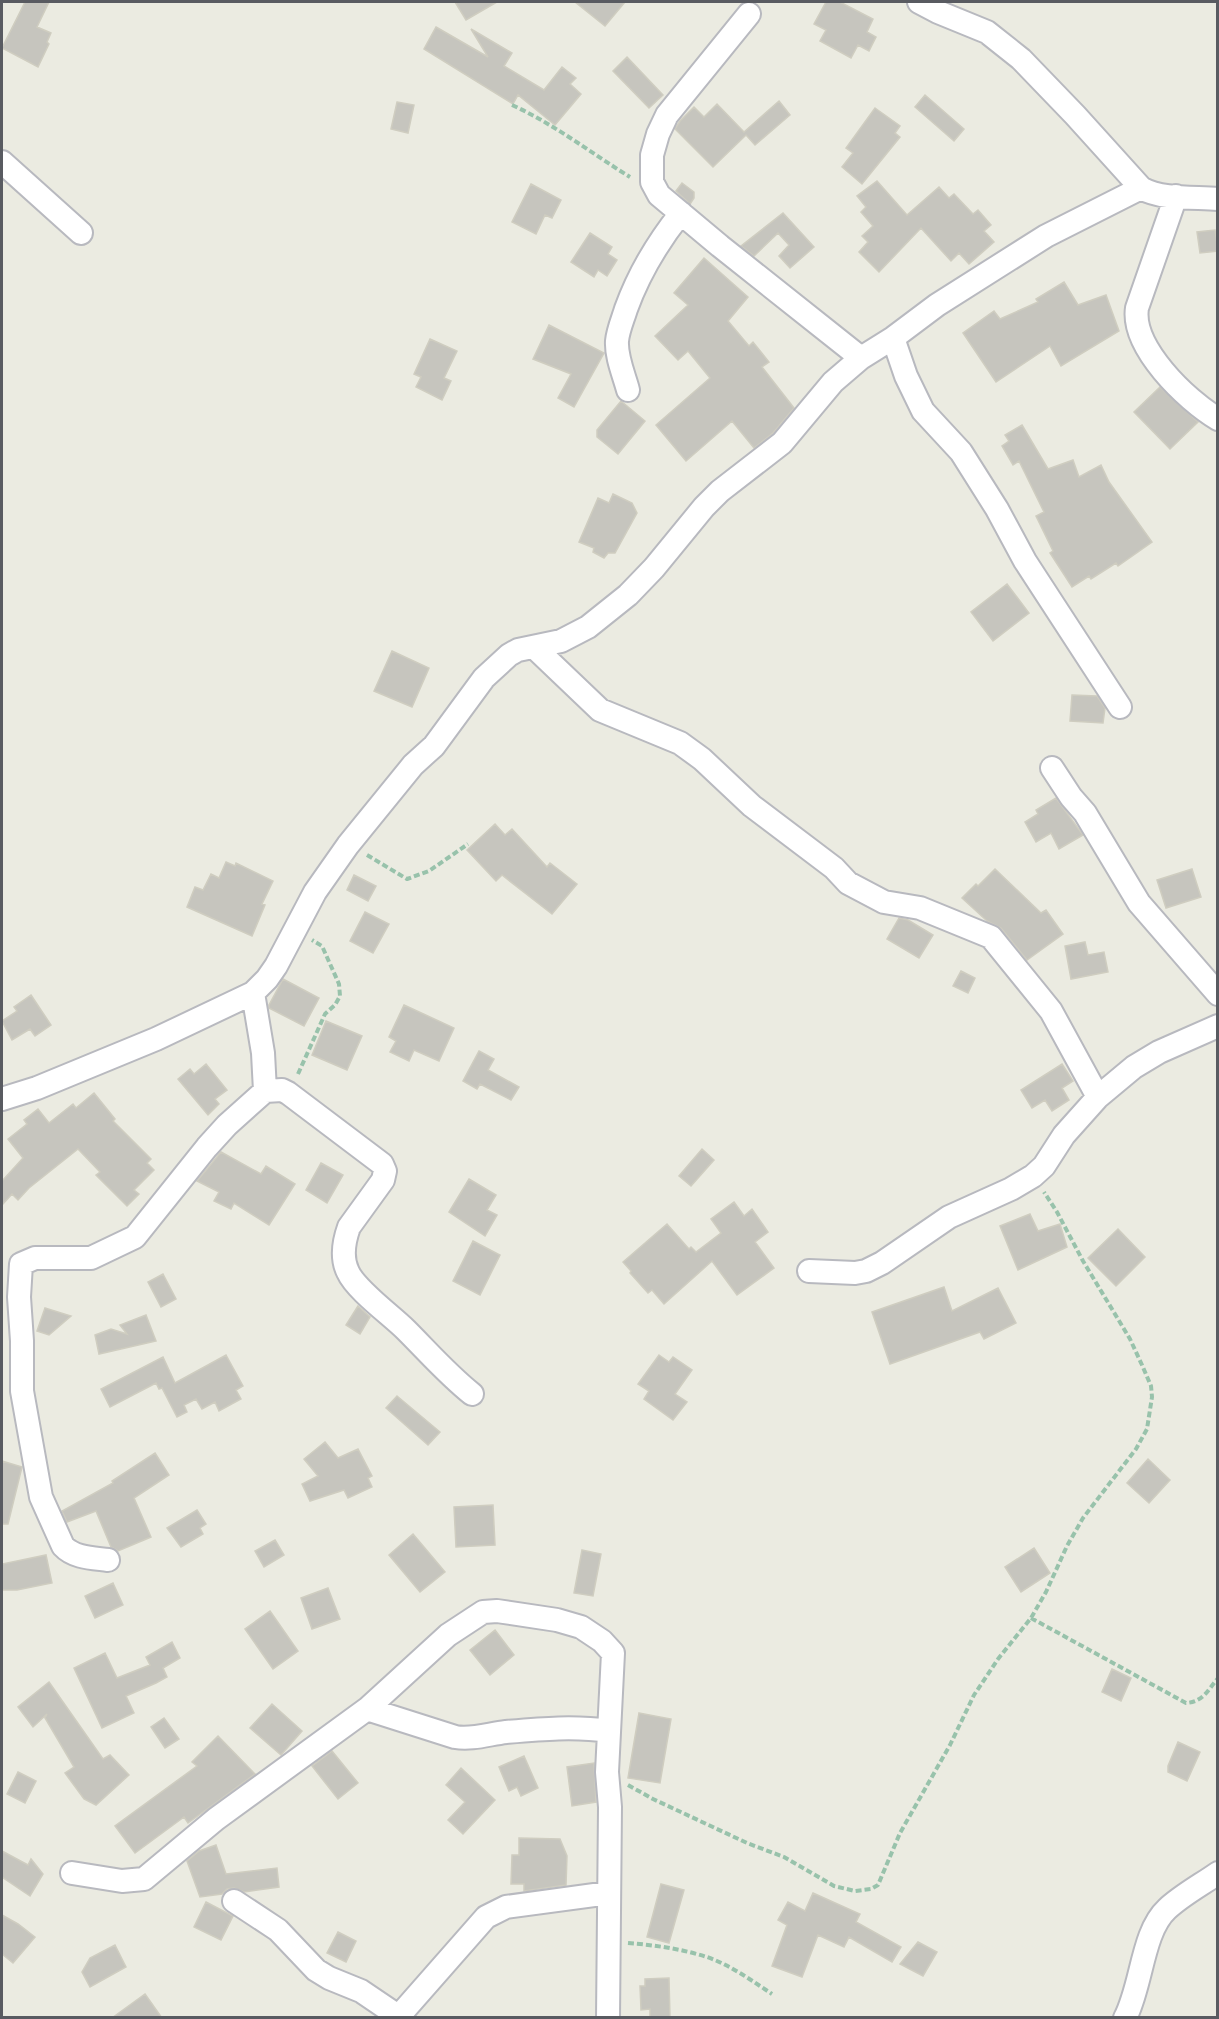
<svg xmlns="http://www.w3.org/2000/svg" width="1219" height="2019" viewBox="0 0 1219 2019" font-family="Signika,sans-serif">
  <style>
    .building { fill: #c6c5be; stroke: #cfcdc0; stroke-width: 1.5 }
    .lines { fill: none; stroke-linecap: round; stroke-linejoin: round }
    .street-casing { stroke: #b8b9bf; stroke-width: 26 }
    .path { stroke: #98c2ab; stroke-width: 4; stroke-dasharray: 6 3; stroke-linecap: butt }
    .street { stroke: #fff; stroke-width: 22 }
  </style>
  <rect width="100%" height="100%" fill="#ebebe1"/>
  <path class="building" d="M25,2H49L37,27L51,33L47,42L49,44L38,67L2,48Z
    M455,2H497L466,20Z
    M575,2H625L605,26Z
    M826,2H840L873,19L867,32L876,37L869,51L858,45L851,58L820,41L826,30L814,24Z
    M436,27L488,57L471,29L512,53L504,66L544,90L562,67L576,78L570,84L581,94L555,125L518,95L513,104L424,49Z
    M627,57L663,95L649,108L613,71Z
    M925,95L964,129L954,141L915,107Z
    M779,101L790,115L755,145L746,135L713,167L675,129L680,121L694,107L704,117L717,104L744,132Z
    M397,102L414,105L408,133L391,129Z
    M875,108L900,126L895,133L900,137L862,184L842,167L853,153L846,148Z
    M877,181L907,215L939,187L949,198L954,194L973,214L978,210L991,225L984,231L994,242L969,264L959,253L951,261L921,228L879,272L859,252L868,242L862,236L873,226L861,212L866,207L857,196Z
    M682,183L694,192V198L690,204L676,191Z
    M531,184L561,200L552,218L545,215L536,234L512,222Z
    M783,213L814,247L790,268L779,256L789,245L778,233L754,256L741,246Z
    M1215,230L1218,251L1200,253L1197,232Z
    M590,233L612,247L608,254L617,260L607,276L598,270L594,277L571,262Z
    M704,258L748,297L728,321L749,346L753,342L769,362L762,367L794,408L773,433L754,448L732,421L686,461L656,425L710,378L688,351L678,360L655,336L688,305L674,293Z
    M1064,282L1078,305L1106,295L1119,331L1061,366L1050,346L996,382L963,333L994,311L1000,319L1038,302L1036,299Z
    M549,325L604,353L574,407L558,398L571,374L533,359Z
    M430,339L457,351L444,378L451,381L442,400L416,387L421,377L414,374Z
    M1160,387L1198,422L1170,449L1134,412Z
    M621,401L645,421L618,454L597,437V430Z
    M1022,425L1048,469L1073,460L1079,477L1101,465L1109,482L1152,542L1118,566L1116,563L1091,579L1089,576L1072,587L1050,553L1053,551L1036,516L1044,512L1019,461L1013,465L1002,446L1009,441L1005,435Z
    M613,494L632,503L637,513L615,553H608L604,558L593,552L594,548L579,542L598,498L609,503Z
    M1007,584L1029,613L993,641L971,612Z
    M392,651L429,668L412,707L374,691Z
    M1072,695L1097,696L1105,708L1103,723L1070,721Z
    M1056,798L1083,835L1059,849L1051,833L1036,842L1025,822L1038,814L1036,810Z
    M495,824L505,835L512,829L547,867L550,863L577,884L552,914L502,875L496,881L467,850Z
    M226,862L235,866L236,863L273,881L262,904L265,905L252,936L187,907L195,887L203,890L211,874L219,878Z
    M995,869L1041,913L1046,910L1063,934L1027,960L1001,928L987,921L962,898L976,884L978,886Z
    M1192,869L1201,897L1166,908L1157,880Z
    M354,875L376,886L368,901L347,890Z
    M365,912L389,924L373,953L350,941Z
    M899,918L908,920L933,935L919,958L887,939Z
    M1085,942L1088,955L1104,952L1108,972L1071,979L1065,946Z
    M961,971L975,978L968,993L953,986Z
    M283,979L319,998L304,1026L269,1008V1005Z
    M31,995L51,1025L35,1036L30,1029L12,1040L2,1021L17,1011L14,1007Z
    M404,1005L454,1028L439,1061L414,1050L409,1061L390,1052L396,1041L389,1037Z
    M326,1021L362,1036L347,1070L312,1055Z
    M479,1051L494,1059L488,1070L519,1087L511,1100L480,1084L477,1089L463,1081Z
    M206,1064L227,1090L215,1099L219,1104L208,1115L178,1079L190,1069L194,1074Z
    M1062,1064L1073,1081L1062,1088L1069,1100L1052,1111L1045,1100L1032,1108L1021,1090Z
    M94,1093L115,1119L113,1121L151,1159L147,1163L154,1170L134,1190L139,1194L127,1206L96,1175L100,1172L78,1149L29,1188L18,1200L12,1194L2,1205V1181L23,1158L8,1139L27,1124L24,1120L38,1109L49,1123L73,1104L76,1108Z
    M702,1149L714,1160L691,1186L679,1176Z
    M221,1152L261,1174L266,1166L295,1184L269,1225L234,1203L231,1209L214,1201L219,1192L197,1181Z
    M321,1163L343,1175L327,1203L306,1190Z
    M469,1179L496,1195L487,1210L497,1215L485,1236L449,1212Z
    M734,1202L744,1216L752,1209L768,1232L755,1242L774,1268L737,1295L712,1261L664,1304L652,1290L648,1293L630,1273L631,1271L623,1262L667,1224L689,1249L691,1247L696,1252L721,1233L711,1219Z
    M1030,1214L1038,1231L1060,1224L1067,1247L1018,1270L1000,1226Z
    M1118,1229L1145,1257L1116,1286L1088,1258Z
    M473,1241L500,1255L480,1295L453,1281Z
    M163,1274L176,1299L161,1307L148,1282Z
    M944,1287L952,1311L998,1288L1016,1323L984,1339L980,1332L890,1364L872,1312Z
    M358,1306L370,1317L360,1334L346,1325Z
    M45,1308L71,1316L49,1335L37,1331Z
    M146,1315L156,1341L99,1354L95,1335L111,1329L127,1334L120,1325Z
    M226,1355L243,1386L236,1390L241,1399L219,1411L215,1402L202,1409L196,1399L184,1405L187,1412L177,1417L162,1388L159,1389L156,1383L110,1407L101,1389L163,1357L175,1383Z
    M659,1355L669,1362L673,1357L692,1370L675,1394L687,1402L673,1420L644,1399L649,1391L638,1384Z
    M397,1396L440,1432L428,1445L386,1408Z
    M325,1442L338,1458L358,1449L372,1476L368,1478L372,1487L348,1498L344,1490L310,1501L302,1484L318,1476L304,1459Z
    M155,1453L169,1475L134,1498L151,1537L118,1551L111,1547L96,1511L67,1522L62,1511L113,1483L112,1481Z
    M1148,1459L1170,1480L1149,1503L1127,1483Z
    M2,1461L22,1467L8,1524H2Z
    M493,1505L495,1545L456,1547L454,1507Z
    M197,1510L206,1524L200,1528L203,1534L181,1547L167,1528Z
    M413,1534L445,1572L420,1592L389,1555Z
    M275,1540L284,1555L264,1567L255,1551Z
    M1034,1548L1050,1573L1021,1592L1005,1567Z
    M582,1550L601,1554L593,1596L574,1593Z
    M46,1555L52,1583L17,1590H2V1564Z
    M113,1583L123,1605L95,1618L85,1596Z
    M328,1588L340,1619L312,1629L301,1598Z
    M270,1611L298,1651L273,1669L245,1629Z
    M495,1630L514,1655L490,1675L470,1650Z
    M172,1642L180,1658L163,1668L167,1677L156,1683L126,1696L134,1713L102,1728L74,1668L105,1653L117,1678L150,1665L146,1657Z
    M1112,1669L1131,1678L1121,1701L1102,1692Z
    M49,1682L103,1759L110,1755L129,1775L96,1805L84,1799L65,1773L74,1767L45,1718L47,1714L33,1727L18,1707Z
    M272,1704L302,1731L281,1755L250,1728Z
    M639,1713L671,1719L660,1783L628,1778Z
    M164,1718L179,1739L165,1748L151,1727Z
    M218,1736L255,1774L188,1823L184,1817L135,1853L115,1826L197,1766L192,1762Z
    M1178,1742L1200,1752L1187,1781L1168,1772V1766Z
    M332,1751L358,1783L338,1799L312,1766Z
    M524,1756L538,1788L521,1796L517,1787L509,1791L499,1767Z
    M594,1763L596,1802L572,1806L567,1767Z
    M461,1768L495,1800L463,1834L448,1820L465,1802L446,1785Z
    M18,1772L36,1781L25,1803L7,1794Z
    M519,1838L560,1839L567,1856L566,1885L524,1891V1884H511L512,1855H519Z
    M216,1845L226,1874L277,1868L279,1887L244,1892L234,1888L227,1889L222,1894L200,1897L187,1861L199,1851Z
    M2,1851L28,1865L31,1859L43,1874L30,1896L2,1877Z
    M661,1884L684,1890L669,1943L647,1937Z
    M813,1893L860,1914L856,1922L901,1947L892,1962L849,1937L844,1947L818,1935L802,1977L772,1966L787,1925L778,1920L788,1902L805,1911Z
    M206,1902L233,1916L221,1940L194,1927Z
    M2,1915L18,1924L35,1937L13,1963L2,1954Z
    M338,1932L356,1941L346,1962L327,1953Z
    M918,1942L937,1952L923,1976L900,1964Z
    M115,1945L126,1967L90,1987L82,1972L90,1958Z
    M669,1978L670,2018H650V2009L641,2010L640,1986H645V1979Z
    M145,1994L162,2018H112Z"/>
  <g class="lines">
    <g class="street-casing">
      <path id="street" d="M919,2L938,12L987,32L1021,59L1075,115L1141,188C1162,200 1194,197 1218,199
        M749,14L667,115L658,134L652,155V182L659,195L720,246L861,358
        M2,162L81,233
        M1176,196L1137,308C1131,347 1186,400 1218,419
        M893,338L906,376L923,411L961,452L997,509L1025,561L1120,707
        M628,390C624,375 616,357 617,341C618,330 623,319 626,309C639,273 657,243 681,213
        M534,647L600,710L680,743L702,759L752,806L834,868L848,883L884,902L920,908L991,937L1051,1011L1098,1097
        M1052,768L1071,797L1085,813L1139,903L1218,994
        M253,993L263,1053L265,1091
        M2,1099L37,1088L156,1039L253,993L267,979L276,966L315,892L348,845L413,765L434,746L484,678L509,655L518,650L561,641L588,627L628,595L654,568L704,507L720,491L782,443L833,382L861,358L893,338L937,305L1046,236L1141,188
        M809,1271L855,1273L866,1271L882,1263L949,1217L1011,1189L1033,1176L1044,1166L1064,1135L1098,1097L1134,1067L1159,1052L1218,1026
        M108,1560C93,1558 74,1558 63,1546L41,1497L22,1391V1341L19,1297L21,1264L35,1258H91L135,1237L207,1147L227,1125L265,1091L282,1090L288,1093L382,1164L385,1171L383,1180L349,1227C344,1241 341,1258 348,1272C356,1290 391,1315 406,1330C428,1352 448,1375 472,1394
        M367,1709L455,1737C472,1740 489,1734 506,1732C541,1729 574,1726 609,1731
        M72,1873L122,1881L144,1879L216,1819L367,1709L448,1635L483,1612L497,1611L557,1620L581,1627L602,1641L613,1653L607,1772L610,1807L608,2018
        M234,1901L278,1930L316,1970L329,1978L361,1991L401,2018
        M399,2016L486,1917L506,1907L609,1893
        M1125,2018C1142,1986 1142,1932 1167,1909C1182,1895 1201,1885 1218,1873"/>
    </g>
    <path class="path" d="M512,105C554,124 591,153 630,177
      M367,855L407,879L429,871L468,844
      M298,1074L325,1014L335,1005L340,996L339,984L322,946L312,940
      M1031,1618L1186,1703C1203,1702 1208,1690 1218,1678
      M628,1785L653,1799L747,1843L784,1857L834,1886L855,1891L871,1889L878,1885L900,1833L950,1745L974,1695L998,1659L1031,1618L1046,1592L1067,1546L1083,1518L1136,1449L1147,1429L1152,1397L1151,1386L1142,1365L1130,1339L1083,1261L1057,1212L1044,1192
      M628,1943C654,1945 682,1949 707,1957C730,1965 751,1980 772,1994"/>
    <use href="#street" class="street"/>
  </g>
  <rect width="1219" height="2019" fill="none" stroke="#595b61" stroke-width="6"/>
</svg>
